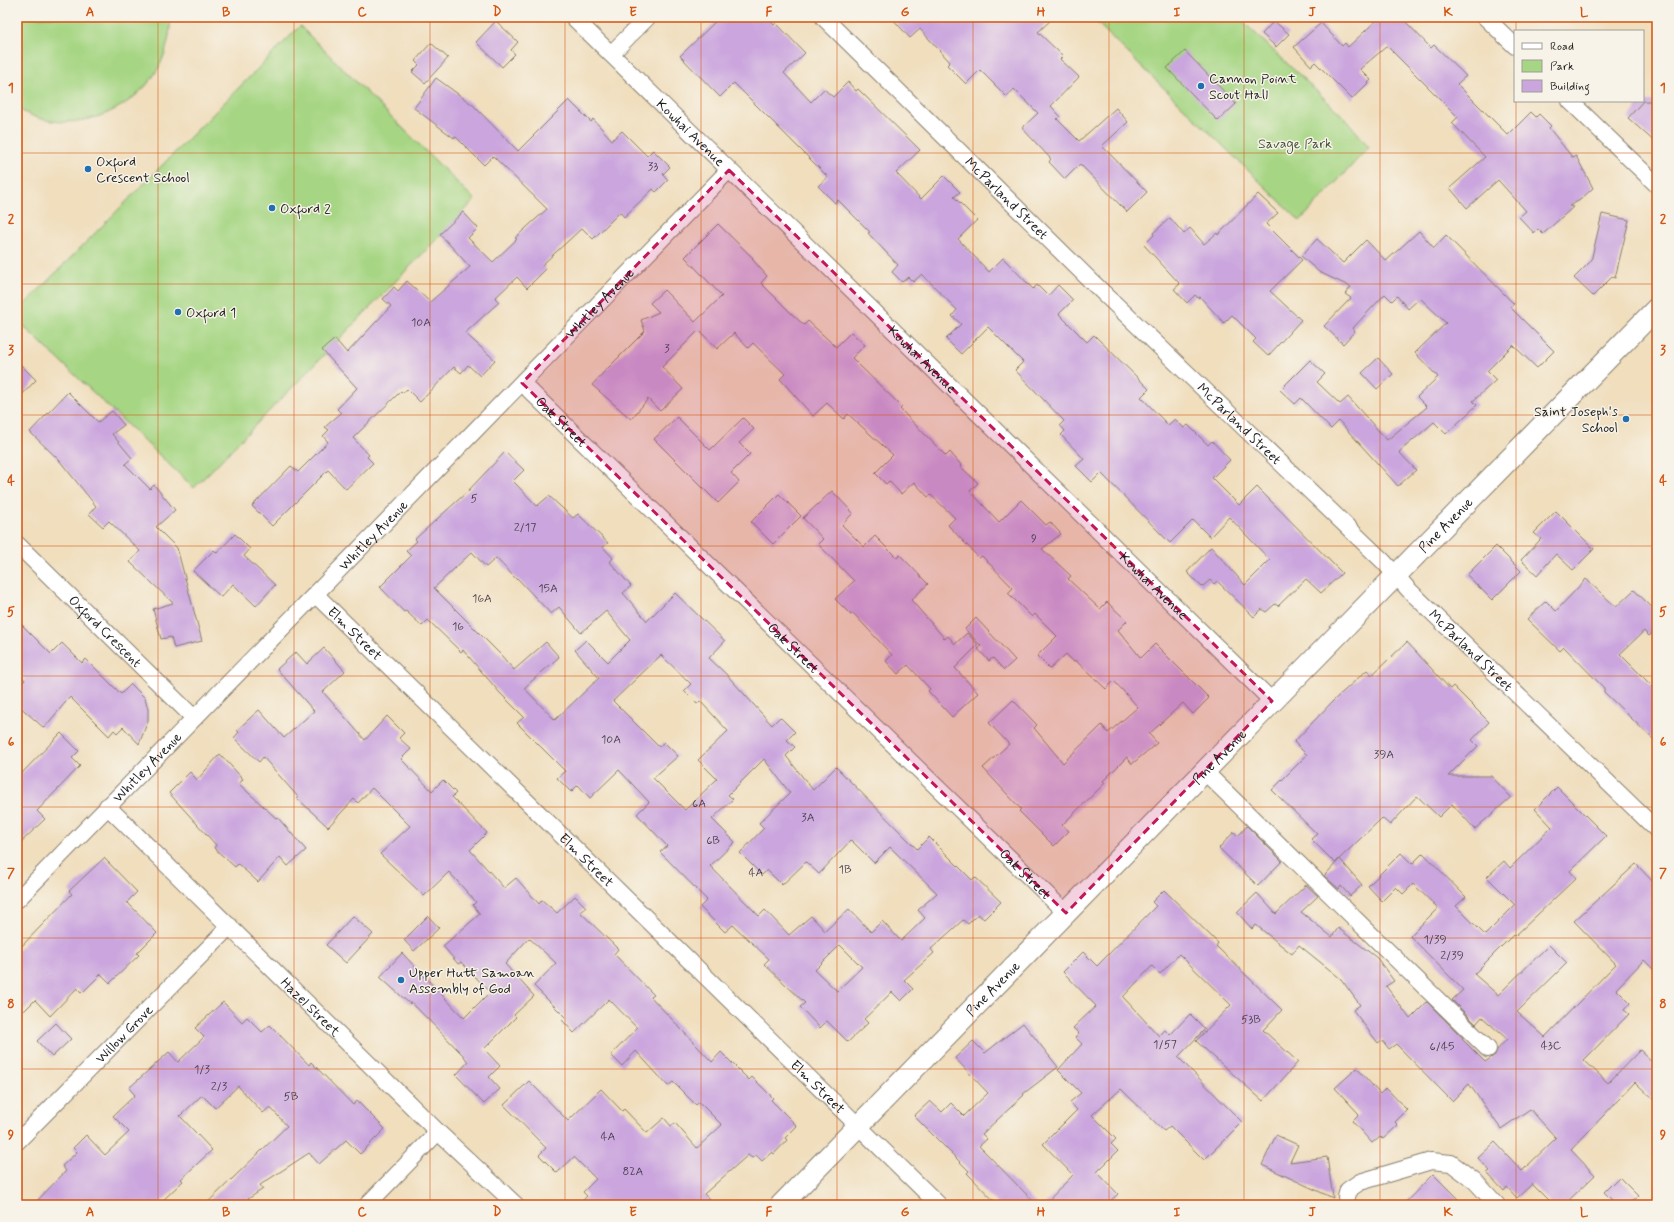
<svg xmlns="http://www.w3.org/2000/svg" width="1674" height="1222" viewBox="0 0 1674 1222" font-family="Mynerve,sans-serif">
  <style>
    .green { fill: #a6d683; stroke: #617950 }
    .building { fill: #caa5de; fill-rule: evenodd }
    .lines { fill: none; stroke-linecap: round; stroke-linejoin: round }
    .minor-casing { stroke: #867d6c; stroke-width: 18 }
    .tertiary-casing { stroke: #867d6c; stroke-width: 23 }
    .minor { stroke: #fff; stroke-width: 16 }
    .tertiary { stroke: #fff; stroke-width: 21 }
    .marked { fill: #c2185b; fill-opacity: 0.2; stroke: #c2185b; stroke-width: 3; stroke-dasharray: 8 5; stroke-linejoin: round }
    .grid { fill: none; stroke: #d4530e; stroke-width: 1; stroke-opacity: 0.55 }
    .poi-dot { fill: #1f6fb2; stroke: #f7f3e8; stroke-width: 1.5 }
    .labels { text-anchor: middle; stroke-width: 3; stroke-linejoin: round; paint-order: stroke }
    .number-label { font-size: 12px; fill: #483e4c }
    .poi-label { font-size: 14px; fill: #1c1c1c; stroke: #f7f3e8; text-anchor: start }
    .street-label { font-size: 14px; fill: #1c1c1c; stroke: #f7f3e8 }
    .park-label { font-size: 14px; fill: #45543b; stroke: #f7f3e8 }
    .neatline { fill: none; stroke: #d4530e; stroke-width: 1.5 }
    .grid-label { font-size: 13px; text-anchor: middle; font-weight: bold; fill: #d4530e }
  </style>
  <rect width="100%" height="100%" fill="#f7f3e8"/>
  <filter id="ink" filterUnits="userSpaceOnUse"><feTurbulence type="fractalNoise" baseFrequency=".025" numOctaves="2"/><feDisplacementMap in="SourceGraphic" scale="8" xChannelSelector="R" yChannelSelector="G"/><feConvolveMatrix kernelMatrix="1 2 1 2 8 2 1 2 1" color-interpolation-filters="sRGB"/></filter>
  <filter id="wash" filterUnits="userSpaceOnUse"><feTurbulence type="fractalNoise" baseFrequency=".012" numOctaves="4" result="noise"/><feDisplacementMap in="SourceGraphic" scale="16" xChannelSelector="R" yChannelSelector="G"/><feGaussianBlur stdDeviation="0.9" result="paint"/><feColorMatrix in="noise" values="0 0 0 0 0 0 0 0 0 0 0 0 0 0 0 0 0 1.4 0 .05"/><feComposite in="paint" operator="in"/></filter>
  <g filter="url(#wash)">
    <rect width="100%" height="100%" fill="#f0debd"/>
    <path class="green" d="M17,17H171C170,34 167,51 159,67C133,115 64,139 17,108Z
      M1091,17H1238L1345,118L1369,147L1300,221Z
      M300,26L475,200L194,488L17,320V312Z"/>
    <g id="blocks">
      <path class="building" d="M720,17H767L774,25L776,23L805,53L784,73L811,102L824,89L833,97L848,82L856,91L858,89L920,150L896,173L921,199L944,176L960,192L954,197L977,220L958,239L989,272L1003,258L1033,289L1037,285L1048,296L1058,285L1073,300L1059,314L1087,342L1094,335L1149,389L1141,397L1168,425L1175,419L1184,428L1188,425L1208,445L1212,441L1230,460L1212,478L1239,505L1257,487L1342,573L1321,593L1306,579L1278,606L1275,604L1266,612L1262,609L1254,617L1217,581L1214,584L1210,580L1202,587L1187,572L1211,547L1245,585L1270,560L1229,517L1210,537L1193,520L1170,543L1101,473L1092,482L1076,466L1084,459L1061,435L1065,431L1060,425L1064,421L1015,370L1023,362L988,327L961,354L946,339L961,324L952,316L957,310L922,274L913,282L908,277L902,282L892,272L898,265L868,233L870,232L838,200L835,203L818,186L828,177L734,83L720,97L680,56Z
        M891,17H1054L1038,32L1063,56L1060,59L1079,77L1051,106L1060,116L1057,119L1079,141L1116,108L1128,122L1102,146L1147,192L1127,212L1080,164L1065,179L1049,162L1051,159L1022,128L1038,113L1014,89L1007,97L980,70L966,84L947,65L950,62L920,29L910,38Z
        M1380,17H1401L1431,48L1434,45L1466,76L1457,84L1508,135L1531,112L1536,117L1539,114L1551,126L1549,128L1572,157L1576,156L1593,188L1580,200L1569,206L1573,207L1543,234L1538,229L1534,233L1519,217L1526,211L1498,180L1467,208L1450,188L1485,157L1452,123L1458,117L1387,46L1360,69L1371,80L1352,99L1315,62L1311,66L1294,47L1321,23L1342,46L1345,43L1348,47Z
        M496,21L518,42L511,50L515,54L502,67L476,42Z
        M1274,21L1289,34L1276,47L1262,34Z
        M431,43L448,58L425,83L412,72L419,65L415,61Z
        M1185,51L1236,104L1218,121L1167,68Z
        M436,78L473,105L518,151L569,100L591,122L593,119L612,140L622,131L647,156L653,150L670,167L663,174L668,180L656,192L653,189L624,217L620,212L593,239L582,228L542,265L546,269L527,288L517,277L495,298L499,302L465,333L495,360L480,376L468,365L461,373L454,367L420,402L407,389L403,393L401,391L353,438L369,455L367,457L373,463L346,489L328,470L272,526L252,506L291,466L298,472L328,442L323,436L329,430L325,427L341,413L337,409L357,388L322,350L335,339L347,353L391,306L383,299L394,287L398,291L407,281L430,302L470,267L440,234L463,212L478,228L468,238L493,262L517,239L515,238L547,209L493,156L484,165L455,136L454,138L414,108Z
        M1643,101H1657V144L1628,118Z
        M1258,194L1278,213L1266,224L1302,260L1270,291L1301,320L1268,356L1253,342L1256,339L1232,315L1224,323L1200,297L1198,298L1195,295L1187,303L1174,289L1180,284L1144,245L1154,235L1153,233L1170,218L1184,234L1190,228L1204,244L1217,233L1218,235Z
        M1602,214L1629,220L1615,278L1612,277L1593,296L1574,278L1591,261Z
        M718,224L753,258L752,259L767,276L761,283L794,316L804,325L808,321L836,347L851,332L865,345L852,358L902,407L900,409L946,456L950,452L962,466L961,467L978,483L970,491L999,522L1021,500L1046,525L1050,522L1061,534L1042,549L1071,576L1068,579L1100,609L1107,602L1127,621L1118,630L1141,658L1155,644L1209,698L1193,714L1183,703L1149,734L1157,743L1132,764L1127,757L1103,781L1105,783L1062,825L1069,831L1054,846L1019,811L1021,809L983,768L1009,744L989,723L1013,700L1037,725L1034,728L1063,763L1102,725L1108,733L1138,707L1114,681L1106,689L1075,660L1074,662L1066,654L1050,669L1037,656L1057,636L1035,614L1032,617L1008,593L1013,588L982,556L979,558L948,525L955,518L931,495L928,497L914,482L901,494L889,481L886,484L875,473L893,455L848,414L844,419L827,403L813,416L780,379L785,374L753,343L748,348L734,333L717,349L699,330L662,367L683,389L660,411L648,399L631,419L592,385L605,371L645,331L641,320L659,312L650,303L664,290L695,322L722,296L685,257Z
        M1419,231L1434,248L1446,235L1514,304L1510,307L1554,351L1537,368L1513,345L1487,371L1496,380L1473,401L1477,405L1446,434L1434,422L1399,452L1416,470L1398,486L1339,421L1331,429L1301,398L1295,404L1280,390L1310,360L1325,374L1317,382L1340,404L1348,397L1387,440L1427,407L1417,397L1438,377L1415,353L1446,323L1420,298L1408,309L1397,296L1392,301L1385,294L1352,329L1355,331L1343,344L1324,326L1351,298L1345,294L1351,287L1319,272L1301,256L1317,239L1343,263L1366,240L1386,261Z
        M1378,358L1393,374L1377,389L1362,373Z
        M17,361L36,380L17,400Z
        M68,392L98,422L112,411L124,425L112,434L132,458L125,464L150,489L154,485L175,510L156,527L177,548L202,641L174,648L171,637L161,639L153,609L173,603L130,562L140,551L109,521L103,527L89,514L96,506L59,460L30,432Z
        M677,417L710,450L743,418L754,429L739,443L750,454L731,473L739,482L718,503L654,439Z
        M505,452L524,470L513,481L537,506L549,496L573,518L578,514L608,543L603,547L613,558L610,562L631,586L623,593L647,621L675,593L725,641L709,658L726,674L772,725L780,717L795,732L787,740L795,747L786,756L813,790L836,767L917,849L929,837L972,880L975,877L1001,902L984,919L978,914L968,924L963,920L931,949L934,953L904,980L913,989L901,1001L892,992L864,1019L868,1023L848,1042L827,1021L820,1028L800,1007L805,1003L764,964L769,959L733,925L725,932L700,907L707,900L660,852L667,846L637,814L649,802L619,770L590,798L578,785L571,792L557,778L565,771L517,723L524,717L500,693L463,650L461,652L428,620L422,626L406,611L404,612L380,587L411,556L406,551L417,541L415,539L467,492ZM472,552L486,567L496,558L517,580L518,579L551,614L559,607L581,633L606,611L630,640L608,662L586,640L575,650L599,678L555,720L524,688L559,657L546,642L514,670L500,654L434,588ZM661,655L691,684L684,691L697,704L700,701L728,731L698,760L717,779L685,810L653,778L678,756L664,742L659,747L613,701ZM764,759L790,793L759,823L764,828L740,853L762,875L767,870L782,885L806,862L819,874L851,840L874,863L890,847L937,893L918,910L925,918L901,941L882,921L871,932L849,909L825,931L811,916L789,935L765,910L759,916L710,866L735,842L712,819L733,799L728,795ZM840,945L862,967L837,991L815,970Z
        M832,491L853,513L842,525L864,547L875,536L897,558L900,555L928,584L911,600L945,639L948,636L955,644L967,633L978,645L955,668L978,693L952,717L928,691L930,689L908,665L898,674L886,661L892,655L853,613L851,615L835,599L854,581L818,544L823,539L803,518Z
        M779,494L801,516L773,544L751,522Z
        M1556,511L1594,549L1573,570L1556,554L1537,575L1521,560L1541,539L1534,533Z
        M235,534L250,549L244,556L275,585L256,606L233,584L221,597L193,571L214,550L217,553Z
        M1496,546L1521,571L1492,600L1467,575Z
        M1586,579L1616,607L1634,590L1657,612V628L1649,636L1644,631L1620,654L1657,691V743L1604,692V688L1564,647L1560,651L1527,619L1546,601L1556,611Z
        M976,618L1015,660L1004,670L993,658L989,661L978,649L981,646L965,629Z
        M17,620L51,654L62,643L82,663L86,659L121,694L131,684L145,698L148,709V721L139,744L123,727L117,733L114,730L109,736L70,697L44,728L17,704V688L25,680L17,671Z
        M1407,642L1450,689L1453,686L1489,722L1472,740L1478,746L1448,776H1491L1511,797L1475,829L1452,804L1439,817L1417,796L1390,825L1382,818L1335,863L1311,839L1317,834L1272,790L1307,755L1294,742L1333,701L1367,670L1372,675Z
        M324,648L345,671L323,692L365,740L387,716L404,733L399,738L411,749L401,759L432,791L443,780L456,793L452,797L487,833L470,850L504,888L516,878L539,904L542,900L557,913L575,896L586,907L580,912L618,949L614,954L654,995L651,997L712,1062L721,1052L749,1080L752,1077L773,1098L771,1100L797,1126L785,1138L787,1140L774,1154L772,1152L762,1161L756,1155L752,1158L748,1155L704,1194L715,1205H578L587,1196L583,1192L596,1179L574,1157L557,1173L539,1155L546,1148L504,1105L529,1081L568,1121L601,1089L622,1111L624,1109L647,1133L664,1118L671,1126L675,1123L697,1148L722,1125L699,1102L696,1105L673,1082L668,1086L636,1051L622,1066L611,1055L637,1028L609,999L574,1033L562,1020L565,1017L534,986L556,963L529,938L505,964L534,996L514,1015L516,1017L484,1049L500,1066L489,1077L500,1089L484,1104L456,1075L468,1062L463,1055L411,1002L410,1004L380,977L402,953L464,1018L490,992L461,962L458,964L443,946L480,914L473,905L476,902L449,872L424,896L380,854L410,826L372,788L358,803L354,799L328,827L297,798L298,797L263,757L259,762L234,738L239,732L237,730L259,710L284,738L314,711L277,669L296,652L307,664Z
        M61,733L79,751L72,758L80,766L37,811L45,819L17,846V778Z
        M220,754L243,779L239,784L277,819L278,818L306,850L288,866L280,857L258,882L238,864L235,867L214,848L216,845L169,793L190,772L197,780Z
        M1557,787L1606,836L1570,871L1576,878L1515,936L1514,934L1474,974L1498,995L1549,945L1567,963L1517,1012L1545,1037L1616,964L1574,921L1636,864L1657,886V973L1644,960L1616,989L1630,1003L1624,1010L1629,1014L1584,1060L1608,1083L1640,1050L1657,1066V1103L1635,1082L1571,1150L1595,1175L1564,1205H1553L1532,1184L1517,1198L1507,1187L1504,1191L1487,1173L1490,1171L1478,1158L1495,1142L1522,1171L1556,1138L1530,1109L1501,1129L1469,1084L1452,1101L1396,1044L1389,1049L1382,1040L1378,1043L1353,1010L1360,1005L1341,979L1299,945L1292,954L1256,925L1252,929L1237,912L1257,893L1276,914L1306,885L1318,896L1301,912L1332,937L1338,928L1377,958L1394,981L1386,986L1410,1019L1427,1002L1463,1038L1462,1039L1485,1062L1495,1055L1497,1050L1507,1039L1482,1017L1476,1024L1452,1000L1463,990L1410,936L1438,908L1413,884L1403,894L1396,887L1382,901L1368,886L1401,853L1412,864L1423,853L1466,897L1456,906L1485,935L1515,905L1487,877L1504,861L1510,868L1552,827L1535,809Z
        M1247,826L1282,861L1258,886L1219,848L1234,832L1238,836Z
        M104,858L137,892L127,902L157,933L137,953L139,955L110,983L101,974L82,993L77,988L50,1016L35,1000L17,1018V951L72,894L69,891Z
        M1340,859L1362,885L1350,896L1341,886L1339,889L1324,876Z
        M1164,890L1218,943L1216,946L1282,1010L1263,1030L1298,1062L1263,1101L1196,1041L1231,1005L1179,954L1160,974L1152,966L1123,997L1159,1036L1165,1030L1170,1035L1190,1014L1205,1029L1178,1057L1242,1122L1204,1160L1170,1126L1164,1131L1121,1089L1092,1115L1116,1139L1111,1144L1118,1151L1097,1172L1118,1194L1106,1205H1044L1073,1175L1043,1144L1077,1110L1070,1102L1081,1093L1058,1070L1082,1044L1075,1037L1079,1033L1073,1028L1096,1006L1063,972L1083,952L1097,966L1156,906L1152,902Z
        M353,916L373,934L346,963L326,945Z
        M428,916L439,928L414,951L404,940Z
        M223,1002L242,1022L247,1017L262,1032L270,1025L309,1065L311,1062L353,1105L357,1101L385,1129L360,1154L346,1140L319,1164L309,1153L260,1185L263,1189L239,1205H205L287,1126L270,1107L263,1113L238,1086L215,1108L202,1095L180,1116L212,1150L181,1179L183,1181L158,1205H33L66,1171L62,1166L77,1152L73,1148L86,1135L105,1155L129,1132L113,1116L135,1095L129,1088L169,1052L178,1062L204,1037L195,1028Z
        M56,1023L71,1039L52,1057L37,1041Z
        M1023,1023L1058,1067L1023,1094L1024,1095L982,1134L987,1139L979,1146L1037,1205H998L967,1173L969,1171L914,1116L930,1101L942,1112L951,1103L964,1116L988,1093L955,1058L973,1041L985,1053Z
        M1357,1068L1380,1094L1386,1088L1407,1110L1395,1122L1398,1125L1383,1139L1380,1136L1372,1143L1352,1121L1359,1114L1335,1088Z
        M1276,1135L1298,1145L1290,1162L1327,1157L1333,1198L1262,1165Z
        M1433,1174L1464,1205H1403Z
        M1619,1177L1638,1196L1628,1205H1617L1604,1192Z"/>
    </g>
  </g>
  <g filter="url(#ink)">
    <use href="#blocks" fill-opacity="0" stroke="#867d6c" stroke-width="1"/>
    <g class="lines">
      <g class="minor-casing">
        <g id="minor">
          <path id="s1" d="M573,17L1272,701"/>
          <path id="s2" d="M823,17L1089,279L1384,562L1408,589L1657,830"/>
          <path d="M1485,17L1515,46"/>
          <path d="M611,54L648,17"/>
          <path d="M1570,101L1657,185"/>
          <path id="s3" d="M522,383L1066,913"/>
          <path id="s4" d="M17,544L194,718"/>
          <path id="s5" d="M315,594L939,1205"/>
          <path d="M1204,771L1488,1049"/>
          <path id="s6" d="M107,806L438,1132L516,1205"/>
          <path id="s7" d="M17,900L729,170"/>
          <path id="s8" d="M17,1142L230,926"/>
          <path d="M1346,1197L1348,1190L1360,1182L1431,1161L1451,1163L1475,1181L1497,1205"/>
          <path d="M367,1205L438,1132"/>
        </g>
      </g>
      <g class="tertiary-casing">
        <g id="tertiary">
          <path id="s9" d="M781,1205L1657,308"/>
        </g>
      </g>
      <use href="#minor" class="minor"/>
      <use href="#tertiary" class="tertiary"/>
    </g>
  </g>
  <path class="marked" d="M729,170L1272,701L1066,913L522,383Z"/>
  <path class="grid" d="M158,17V1205M294,17V1205M430,17V1205M565,17V1205M701,17V1205M837,17V1205M973,17V1205M1109,17V1205M1244,17V1205M1380,17V1205M1516,17V31M1516,101V1205M17,153H1657M17,284H1657M17,415H1657M17,546H1657M17,676H1657M17,807H1657M17,938H1657M17,1069H1657"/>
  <g class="poi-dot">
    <circle cx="1201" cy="86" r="4"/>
    <circle cx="88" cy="169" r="4"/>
    <circle cx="272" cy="208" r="4"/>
    <circle cx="178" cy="312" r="4"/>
    <circle cx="1626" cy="419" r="4"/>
    <circle cx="401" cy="980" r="4"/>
  </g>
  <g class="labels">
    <g class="number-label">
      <text x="653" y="170">33</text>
      <text x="421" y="326">10A</text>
      <text x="667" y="352">3</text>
      <text x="474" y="502">5</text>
      <text x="525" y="531">2/17</text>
      <text x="1034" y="542">9</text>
      <text x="548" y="592">15A</text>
      <text x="482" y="602">16A</text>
      <text x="458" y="630">16</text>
      <text x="611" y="743">10A</text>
      <text x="1384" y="758">39A</text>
      <text x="699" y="807">6A</text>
      <text x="808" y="821">3A</text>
      <text x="713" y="844">6B</text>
      <text x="845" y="873">1B</text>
      <text x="756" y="876">4A</text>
      <text x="1435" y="943">1/39</text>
      <text x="1452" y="959">2/39</text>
      <text x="1251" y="1023">53B</text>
      <text x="1165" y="1048">1/57</text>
      <text x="1551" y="1049">43C</text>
      <text x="1442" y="1050">6/45</text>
      <text x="202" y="1073">1/3</text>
      <text x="219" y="1090">2/3</text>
      <text x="291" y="1100">5B</text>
      <text x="608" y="1140">4A</text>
      <text x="633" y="1175">82A</text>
    </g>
    <g class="poi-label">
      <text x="1209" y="83">Cannon Point<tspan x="1209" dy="16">Scout Hall</tspan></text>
      <text x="96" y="166">Oxford<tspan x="96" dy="16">Crescent School</tspan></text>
      <text x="280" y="213">Oxford 2</text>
      <text x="186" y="317">Oxford 1</text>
      <text x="1618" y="416" text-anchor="end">Saint Joseph's<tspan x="1618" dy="16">School</tspan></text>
      <text x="409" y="977">Upper Hutt Samoan<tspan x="409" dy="16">Assembly of God</tspan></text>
    </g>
    <g class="street-label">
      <text dy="5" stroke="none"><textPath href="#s1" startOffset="165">Kowhai Avenue</textPath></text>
      <text dy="5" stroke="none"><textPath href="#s2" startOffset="258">McParland Street</textPath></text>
      <text dy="5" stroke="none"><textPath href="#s7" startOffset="834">Whitley Avenue</textPath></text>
      <text dy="5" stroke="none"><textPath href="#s1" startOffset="489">Kowhai Avenue</textPath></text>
      <text dy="5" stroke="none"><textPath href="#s3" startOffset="55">Oak Street</textPath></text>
      <text dy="5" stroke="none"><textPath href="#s2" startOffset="582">McParland Street</textPath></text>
      <text dy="5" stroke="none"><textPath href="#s9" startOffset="951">Pine Avenue</textPath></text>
      <text dy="5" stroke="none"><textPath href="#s7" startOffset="510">Whitley Avenue</textPath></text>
      <text dy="5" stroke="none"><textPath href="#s1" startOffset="813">Kowhai Avenue</textPath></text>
      <text dy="5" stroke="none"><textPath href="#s4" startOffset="124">Oxford Crescent</textPath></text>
      <text dy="5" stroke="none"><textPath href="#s5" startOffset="56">Elm Street</textPath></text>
      <text dy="5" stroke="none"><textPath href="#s3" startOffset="379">Oak Street</textPath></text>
      <text dy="5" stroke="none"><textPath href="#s2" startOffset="906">McParland Street</textPath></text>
      <text dy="5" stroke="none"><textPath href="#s9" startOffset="627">Pine Avenue</textPath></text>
      <text dy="5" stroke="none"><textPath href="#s7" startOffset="186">Whitley Avenue</textPath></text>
      <text dy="5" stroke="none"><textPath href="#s5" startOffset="380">Elm Street</textPath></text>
      <text dy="5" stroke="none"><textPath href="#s3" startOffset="703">Oak Street</textPath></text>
      <text dy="5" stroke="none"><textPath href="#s9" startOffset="303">Pine Avenue</textPath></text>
      <text dy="5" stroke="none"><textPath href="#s6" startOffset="286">Hazel Street</textPath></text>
      <text dy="5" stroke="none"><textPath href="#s8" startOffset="152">Willow Grove</textPath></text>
      <text dy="5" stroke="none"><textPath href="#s5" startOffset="704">Elm Street</textPath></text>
    </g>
    <g class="park-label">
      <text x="1295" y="148">Savage Park</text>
    </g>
  </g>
  <rect width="1674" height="1222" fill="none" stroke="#f7f3e8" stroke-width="44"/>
  <rect x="1514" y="30" width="130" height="72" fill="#f7f3e8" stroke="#9f9d96"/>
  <rect x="1522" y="43" width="20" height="6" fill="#ffffff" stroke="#9f9d96"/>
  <text x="1550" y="50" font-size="12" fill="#1c1c1c">Road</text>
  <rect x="1522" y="60" width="20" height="12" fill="#a6d683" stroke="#9f9d96"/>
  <text x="1550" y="70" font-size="12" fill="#1c1c1c">Park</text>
  <rect x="1522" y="80" width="20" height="12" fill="#caa5de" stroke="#9f9d96"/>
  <text x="1550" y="90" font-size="12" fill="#1c1c1c">Building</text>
  <rect x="22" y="22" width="1630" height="1178" class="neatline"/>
  <g class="grid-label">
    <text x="90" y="16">A</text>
    <text x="226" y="16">B</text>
    <text x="362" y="16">C</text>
    <text x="497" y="16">D</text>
    <text x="633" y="16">E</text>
    <text x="769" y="16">F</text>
    <text x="905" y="16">G</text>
    <text x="1041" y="16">H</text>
    <text x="1177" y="16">I</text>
    <text x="1312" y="16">J</text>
    <text x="1448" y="16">K</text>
    <text x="1584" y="16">L</text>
    <text x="11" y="92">1</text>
    <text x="1663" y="92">1</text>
    <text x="11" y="223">2</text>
    <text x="1663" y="223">2</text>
    <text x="11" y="354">3</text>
    <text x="1663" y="354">3</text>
    <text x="11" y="485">4</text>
    <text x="1663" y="485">4</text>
    <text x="11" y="616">5</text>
    <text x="1663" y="616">5</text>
    <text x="11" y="746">6</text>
    <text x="1663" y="746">6</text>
    <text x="11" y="877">7</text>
    <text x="1663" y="877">7</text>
    <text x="11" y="1008">8</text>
    <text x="1663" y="1008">8</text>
    <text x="11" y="1139">9</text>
    <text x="1663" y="1139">9</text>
    <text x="90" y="1216">A</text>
    <text x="226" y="1216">B</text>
    <text x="362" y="1216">C</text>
    <text x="497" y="1216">D</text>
    <text x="633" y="1216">E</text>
    <text x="769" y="1216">F</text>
    <text x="905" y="1216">G</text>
    <text x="1041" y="1216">H</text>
    <text x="1177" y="1216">I</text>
    <text x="1312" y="1216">J</text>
    <text x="1448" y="1216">K</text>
    <text x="1584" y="1216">L</text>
  </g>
</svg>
